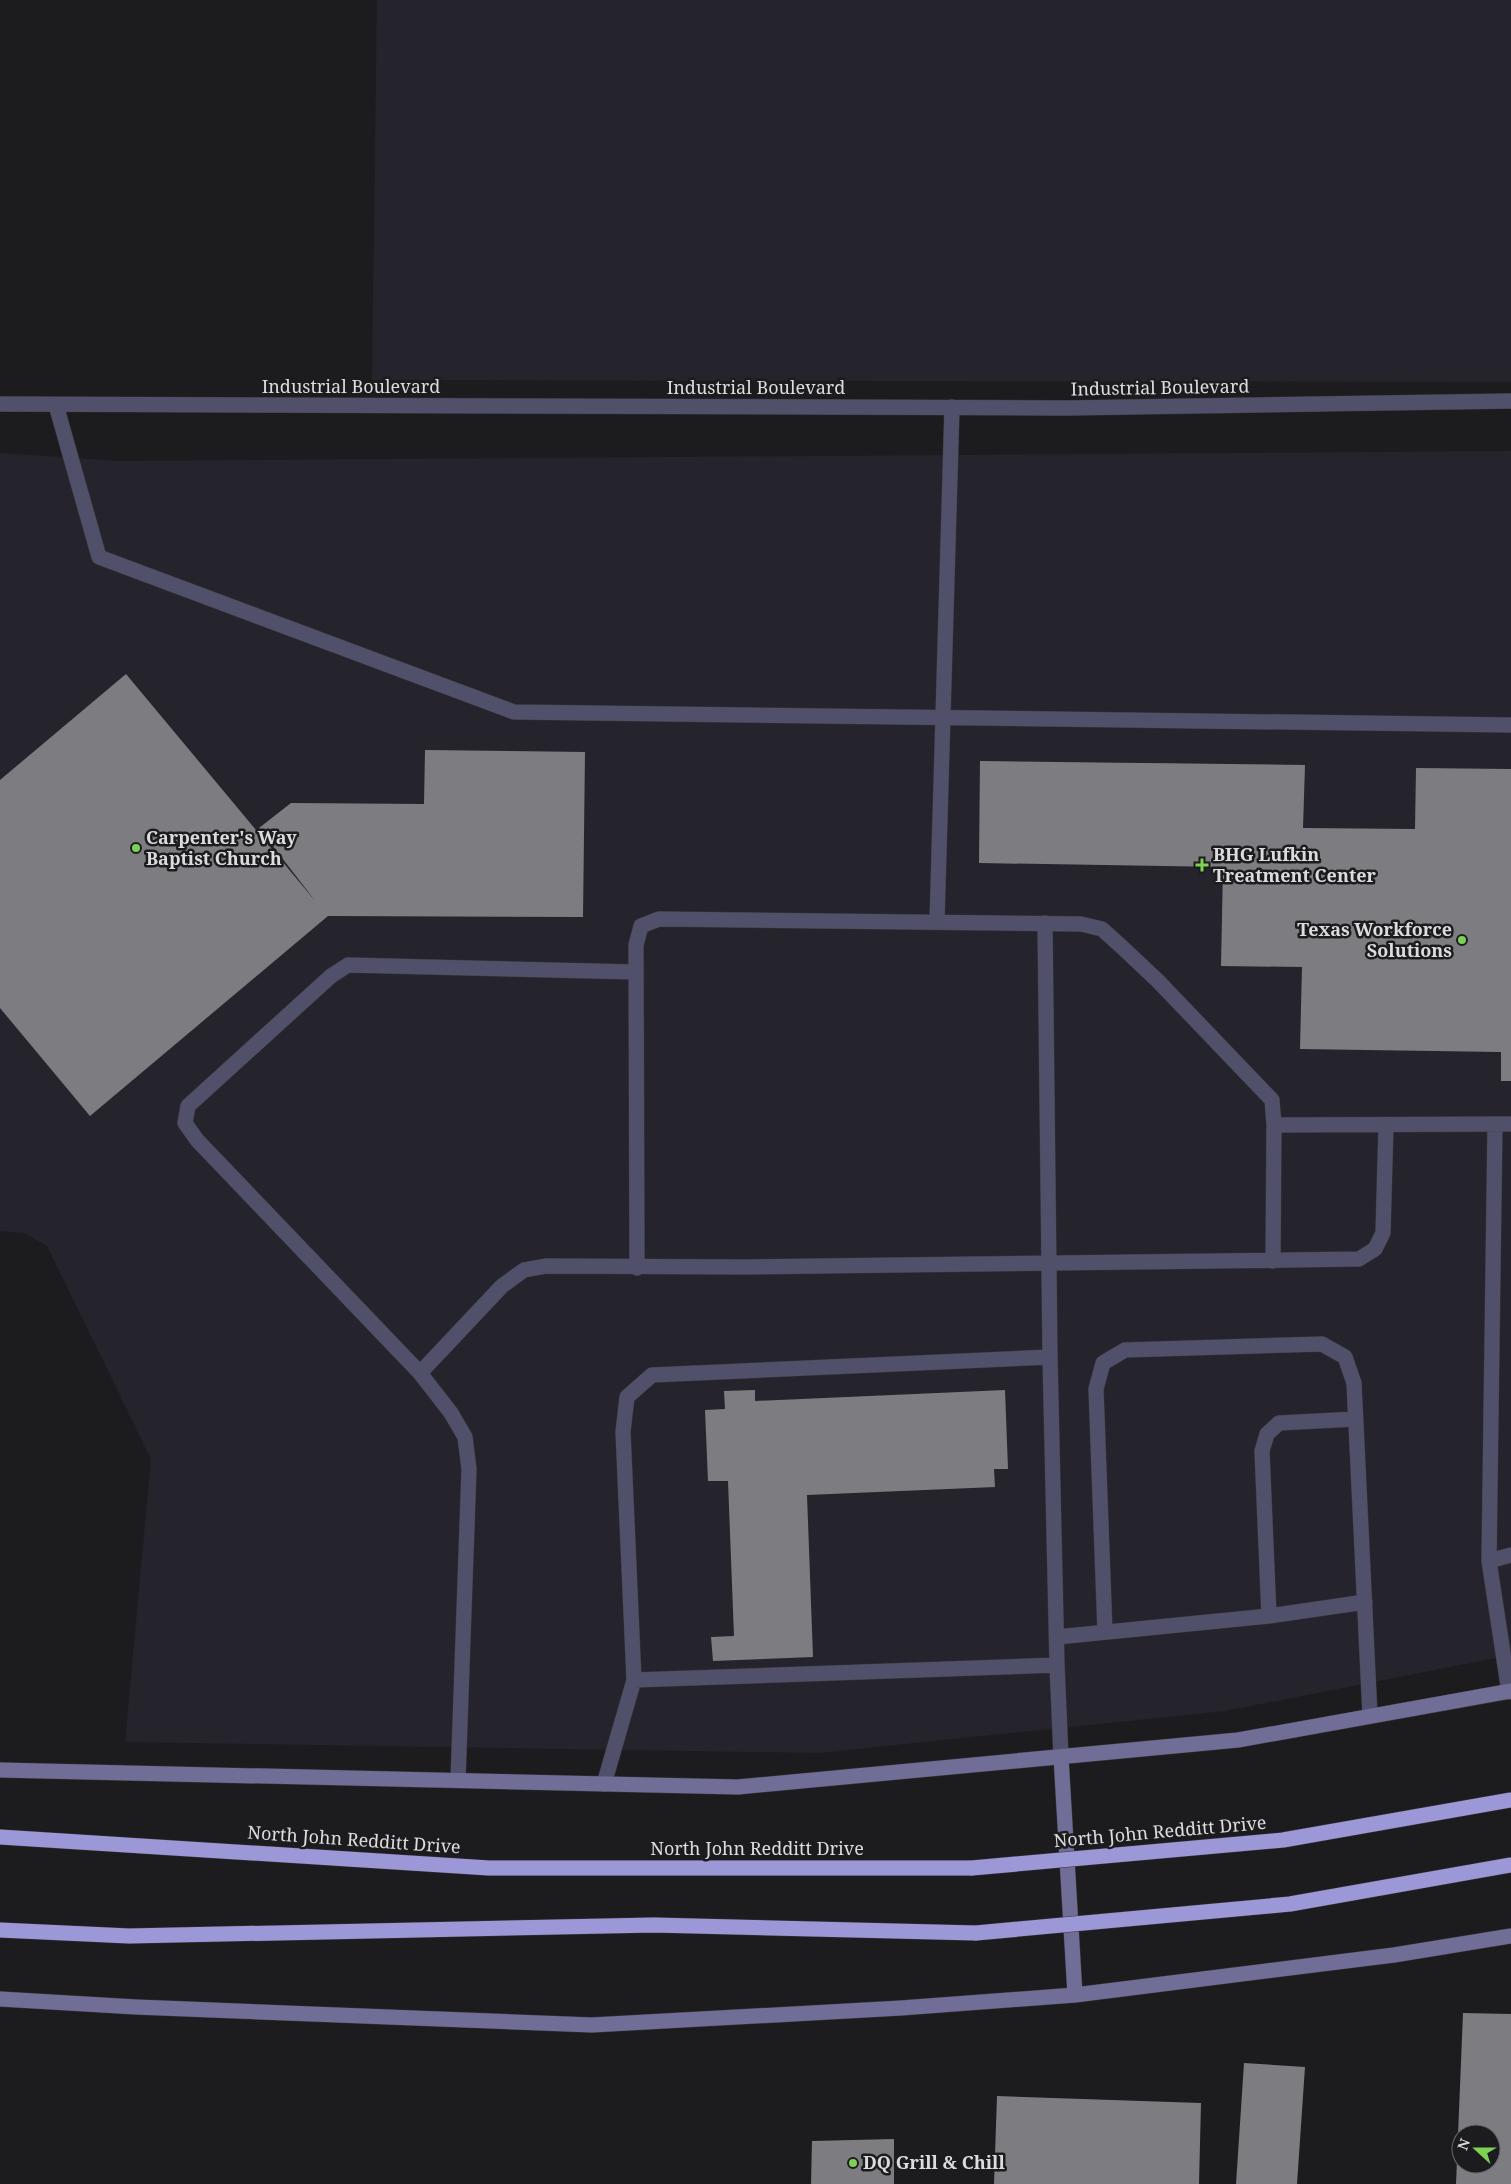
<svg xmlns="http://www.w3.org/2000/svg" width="1511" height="2184" viewBox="0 0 1511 2184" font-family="'Noto Serif',serif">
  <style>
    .built { fill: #25242d }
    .building { fill: #7d7d81; fill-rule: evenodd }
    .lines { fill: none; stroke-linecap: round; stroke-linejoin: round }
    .lane-casing { stroke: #37373a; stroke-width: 16 }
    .street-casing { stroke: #37373a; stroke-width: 16 }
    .secondary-casing { stroke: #37373a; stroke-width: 16 }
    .highway-casing { stroke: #37373a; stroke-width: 16 }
    .lane { stroke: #51506a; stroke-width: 15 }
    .street { stroke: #51506a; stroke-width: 15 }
    .secondary { stroke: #706d96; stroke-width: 15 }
    .highway { stroke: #9c98d8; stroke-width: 15 }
    .highway-bridge-casing { stroke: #37373a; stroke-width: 16; stroke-linecap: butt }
    .highway-bridge { stroke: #9c98d8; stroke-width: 15 }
    .poi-dot { fill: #7dd154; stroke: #1c1c1f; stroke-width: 2 }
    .labels { text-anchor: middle; stroke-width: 5; stroke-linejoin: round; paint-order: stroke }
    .street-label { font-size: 18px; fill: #dcdcde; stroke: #1c1c1f }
    .poi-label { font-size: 18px; font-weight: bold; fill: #dcdcde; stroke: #1c1c1f; text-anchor: start }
  </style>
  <rect width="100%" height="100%" fill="#1c1c1f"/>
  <path class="built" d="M377,0H1511V382L372,380Z
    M1511,451V1655L1225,1711L818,1753L125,1742L151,1459L47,1246L24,1233L0,1231V453L118,461Z"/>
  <path class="building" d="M126,674L316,902L259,828L291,803L424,804L425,750L585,752L583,917L328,916L90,1116L0,1008V780Z
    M980,761L1305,765L1303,828L1415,829L1416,768L1511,769V1081H1501V1052L1300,1049L1302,967L1221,966L1223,867L979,863Z
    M755,1390V1401L1005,1390L1008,1469H994L995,1487L807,1495L813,1657L713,1661L711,1637L734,1636L728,1481H708L705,1410L725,1409L724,1391Z
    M1463,2013L1511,2014V2184H1456ZM1461,2134H1491V2164H1461Z
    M1244,2063L1305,2067L1297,2184H1236Z
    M997,2096L1201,2103L1199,2184H994Z
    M894,2139V2184H811L812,2141Z"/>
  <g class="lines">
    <g class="lane-casing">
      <path id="lane" d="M56,405L99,557L514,712L1511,725
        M937,921L952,407
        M1045,923L1050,1357L1057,1665
        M1495,1124L1489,1561L1509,1692
        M1274,1125L1511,1124
        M637,1268L636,945L641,926L659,919L1081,924L1102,929L1123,948L1158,981L1272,1100L1274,1125L1273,1261
        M420,1373L502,1286L524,1270L546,1266L747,1267L1359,1259L1375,1249L1383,1233L1386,1125
        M1489,1561L1511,1555
        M1269,1616L1262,1451L1267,1434L1279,1423L1356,1419
        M1105,1632L1096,1389L1103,1363L1125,1350L1322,1344L1345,1357L1354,1383L1370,1716
        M1057,1637L1269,1616L1365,1602
        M634,1680L623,1432L627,1397L652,1375L1050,1357
        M458,1780L469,1469L465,1437L451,1413L420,1373L197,1140L185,1123L188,1106L331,976L348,965L635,972
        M604,1784L634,1680L1057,1665L1061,1757"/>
    </g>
    <g class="street-casing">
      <path id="street" d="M0,404L1066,408L1511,401"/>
    </g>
    <g class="secondary-casing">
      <path id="secondary" d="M1061,1757L1075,1995
        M0,1770L738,1787L1238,1740L1511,1691
        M0,1999L136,2007L592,2025L901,2008L1075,1995L1394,1955L1511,1936"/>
    </g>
    <g class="highway-casing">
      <path id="highway" d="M0,1837L489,1868H972
        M0,1930L129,1936L654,1925L976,1933"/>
    </g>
    <use href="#lane" class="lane"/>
    <use href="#street" class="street"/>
    <use href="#secondary" class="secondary"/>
    <use href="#highway" class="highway"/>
    <g class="highway-bridge-casing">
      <path id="highway-bridge" d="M972,1868L1283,1840L1511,1800
        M976,1933L1290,1904L1511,1865"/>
    </g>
    <use href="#highway-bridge" class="highway-bridge"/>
  </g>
  <g class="poi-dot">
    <circle cx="136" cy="848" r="5"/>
    <path d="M1199.5 857.5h5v5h5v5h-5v5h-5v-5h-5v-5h5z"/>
    <circle cx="1462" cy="940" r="5"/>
    <circle cx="853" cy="2163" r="5"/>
  </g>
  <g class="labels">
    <g class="street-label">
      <text x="351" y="393">Industrial Boulevard</text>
      <text x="756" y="394">Industrial Boulevard</text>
      <text transform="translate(1160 388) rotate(-1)" y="6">Industrial Boulevard</text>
      <text transform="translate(1160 1832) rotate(-5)" y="6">North John Redditt Drive</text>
      <text transform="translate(354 1840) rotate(4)" y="6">North John Redditt Drive</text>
      <text x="757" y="1855">North John Redditt Drive</text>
    </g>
    <g class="poi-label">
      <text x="146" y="844">Carpenter's Way<tspan x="146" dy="21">Baptist Church</tspan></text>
      <text x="1213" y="861">BHG Lufkin<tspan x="1213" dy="21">Treatment Center</tspan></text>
      <text x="1452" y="936" text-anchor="end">Texas Workforce<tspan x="1452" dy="21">Solutions</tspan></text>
      <text x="863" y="2169">DQ Grill &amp; Chill</text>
    </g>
  </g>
  <g transform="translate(1476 2149) rotate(291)"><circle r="24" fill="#1c1c1f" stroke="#69696b"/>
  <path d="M0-4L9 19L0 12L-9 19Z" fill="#7dd154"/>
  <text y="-8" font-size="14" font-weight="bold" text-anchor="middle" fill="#dcdcde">N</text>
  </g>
</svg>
